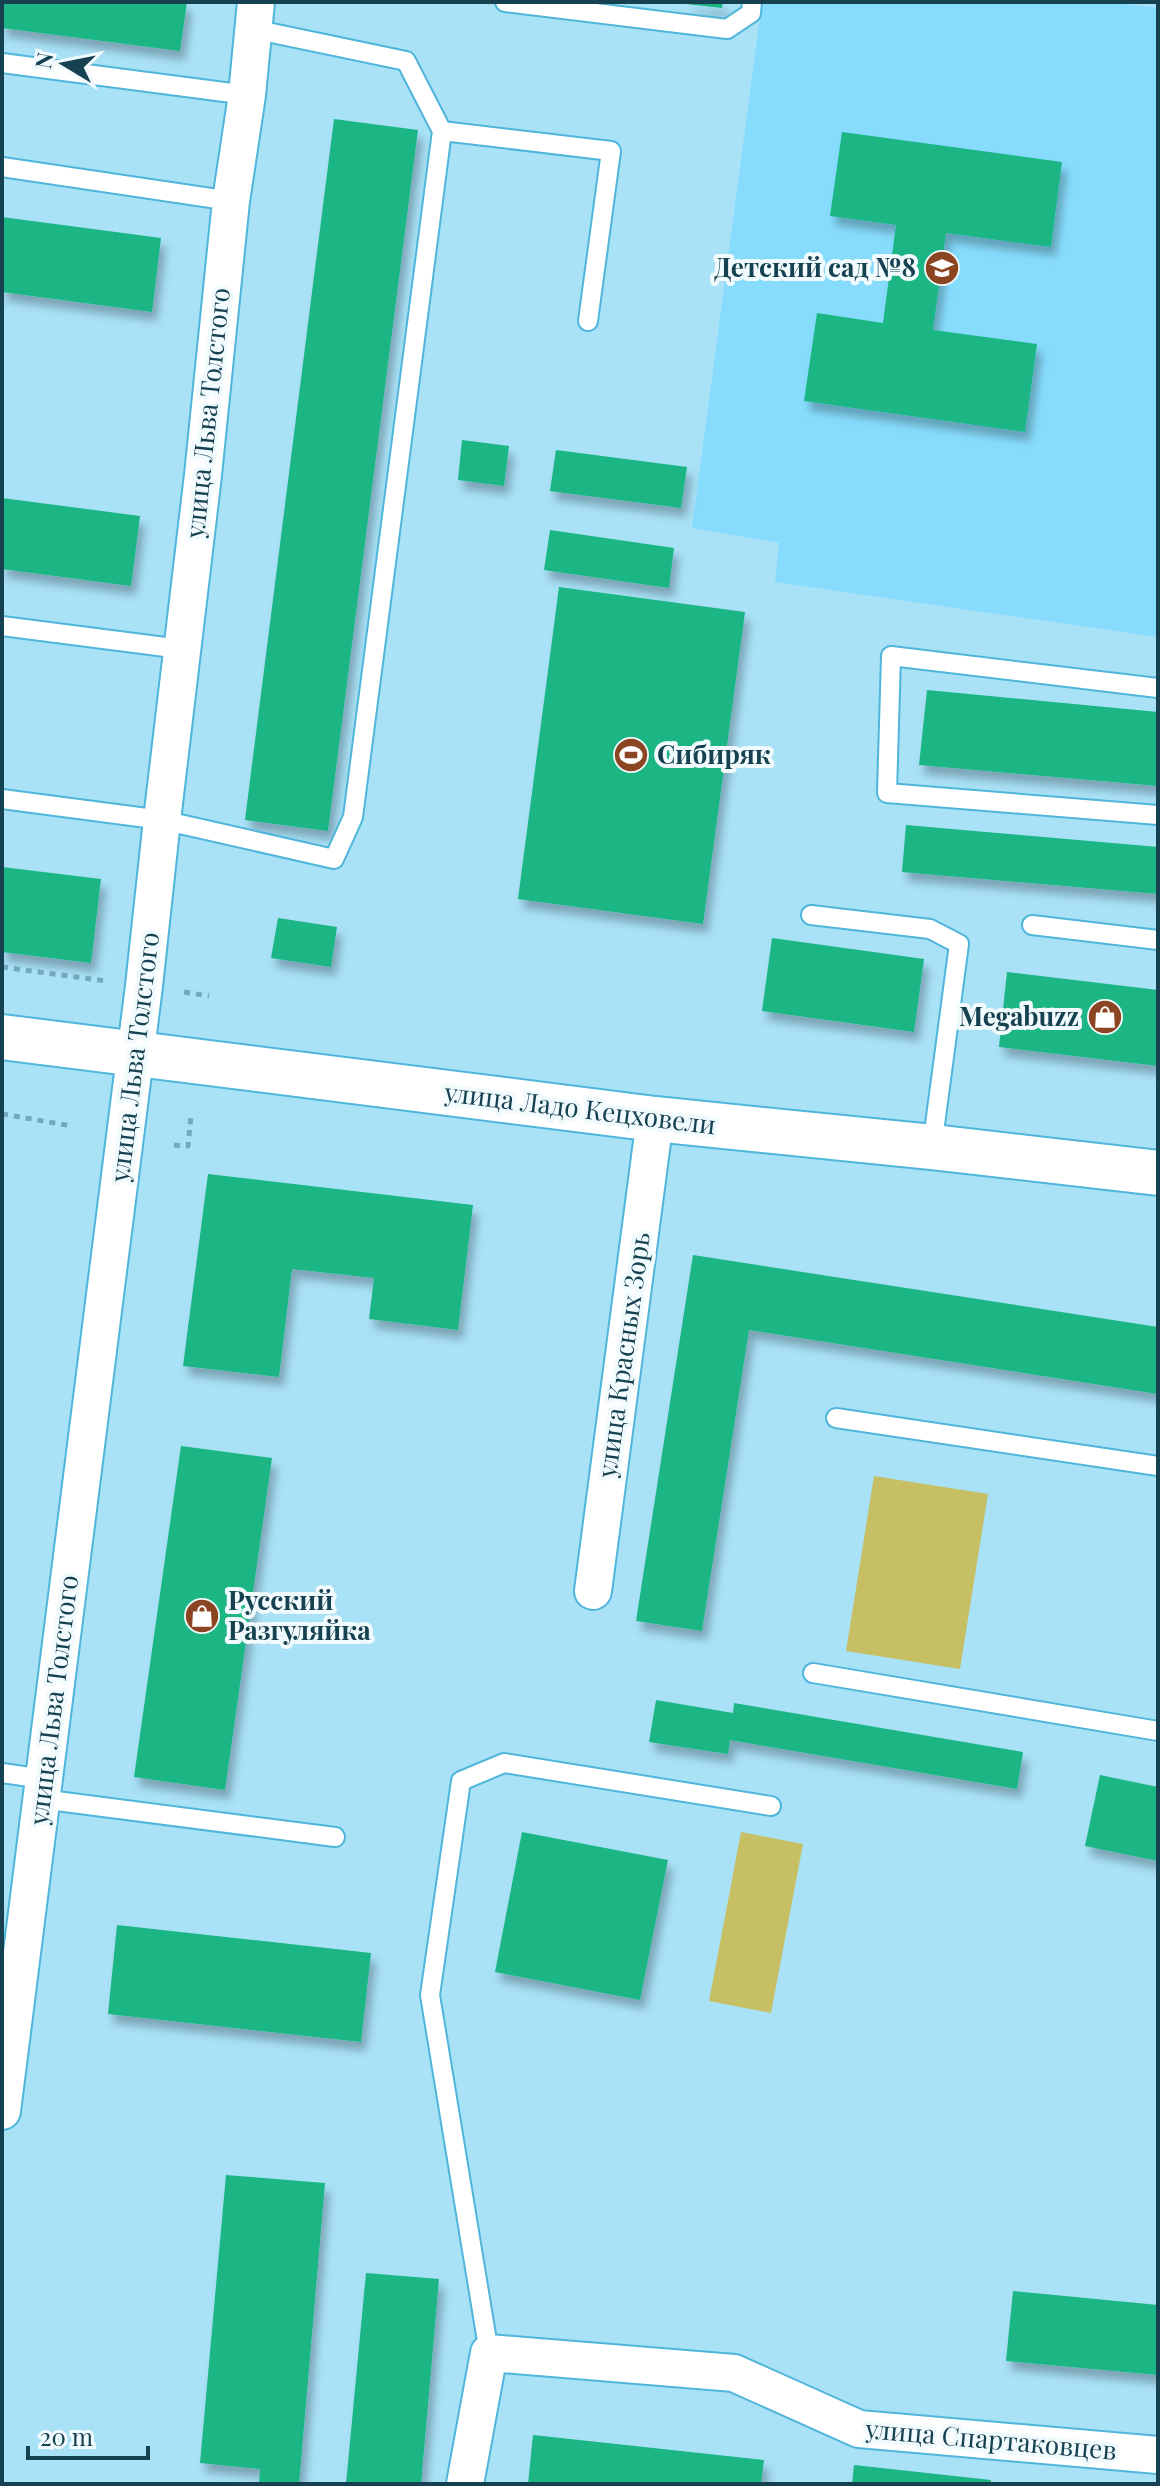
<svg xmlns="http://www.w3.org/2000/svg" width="1160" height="2486" viewBox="0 0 1160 2486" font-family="'Playfair Display',serif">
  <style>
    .built { fill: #87dcfd }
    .green { fill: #c6bf64 }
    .building { fill: #1ab685; filter: url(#shadow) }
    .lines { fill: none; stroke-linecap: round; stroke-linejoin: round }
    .service-casing { stroke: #4fb6da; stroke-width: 22 }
    .minor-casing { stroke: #4fb6da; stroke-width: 40 }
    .secondary-casing { stroke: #4fb6da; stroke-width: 48 }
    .path { stroke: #74a8bc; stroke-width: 5; stroke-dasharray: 6 6; stroke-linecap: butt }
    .service { stroke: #fff; stroke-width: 18 }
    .minor { stroke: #fff; stroke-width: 36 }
    .secondary { stroke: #fff; stroke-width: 44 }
    .labels { text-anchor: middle; stroke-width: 8; stroke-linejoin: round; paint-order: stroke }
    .poi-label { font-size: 26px; font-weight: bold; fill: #154150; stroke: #f1fafd; text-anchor: end }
    .street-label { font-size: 26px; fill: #154150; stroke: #f1fafd }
  </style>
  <defs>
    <filter id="shadow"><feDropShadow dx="5" dy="9" stdDeviation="4" flood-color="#0004"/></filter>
  </defs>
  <rect width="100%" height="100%" fill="#a9e1f7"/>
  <path class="built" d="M762,2H1111L1158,8V637L775,582L779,543L692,528Z"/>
  <path class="green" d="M874,1476L988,1494L960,1669L846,1651Z
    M741,1832L803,1844L771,2013L709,2001Z"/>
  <path class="building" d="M2,2H187L180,51L2,28Z
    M686,2H723L722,8L686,4Z
    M334,119L418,130L328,831L245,820Z
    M842,132L1062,162L1051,247L946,233L933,330L1037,344L1025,432L804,401L817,313L883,323L896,225L830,216Z
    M2,217L161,238L152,312L2,292Z
    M462,440L509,446L504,486L458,480Z
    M556,450L687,467L681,508L550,491Z
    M2,498L140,516L131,586L2,569Z
    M550,530L674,548L669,588L544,570Z
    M559,587L745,612L703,924L518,899Z
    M927,690L1158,712V786L919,765Z
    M906,825L1158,847V894L902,872Z
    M2,867L101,879L91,963L2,952Z
    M278,918L337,927L331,967L271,958Z
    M772,938L924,959L914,1032L762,1011Z
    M1007,972L1158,990V1066L999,1047Z
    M208,1174L473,1205L458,1330L369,1319L374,1278L292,1269L279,1377L183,1366Z
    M693,1255L1158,1327V1394L749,1330L702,1631L636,1621Z
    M181,1446L272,1458L225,1790L134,1777Z
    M656,1700L733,1713L734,1703L1023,1752L1017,1789L730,1740L728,1754L649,1742Z
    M1100,1775L1158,1787V1861L1085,1846Z
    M522,1832L668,1860L640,2000L495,1972Z
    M117,1925L371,1953L361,2042L108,2014Z
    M226,2175L325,2183L299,2484H259L260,2469L200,2463Z
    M366,2273L439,2279L421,2484H346Z
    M1013,2291L1158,2305V2375L1006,2361Z
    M533,2435L764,2460L761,2484H528Z
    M854,2465L991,2480L990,2484H852Z"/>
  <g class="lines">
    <g class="service-casing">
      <path id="service" d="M505,2L727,29L751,13L752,2
        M2,63L247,95
        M442,131L611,151L588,321
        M2,167L231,201
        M2,626L181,649
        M1158,688L891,656L887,793L1158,815
        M2,799L162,820L334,859L353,817L442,131L406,61L253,29
        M811,915L930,929L959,944L932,1147
        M1032,925L1158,940
        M836,1418L1158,1466
        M813,1673L1158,1731
        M2,1773L44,1779
        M41,1799L335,1837
        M489,2353L430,1995L461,1781L504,1763L771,1806"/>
    </g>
    <g class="minor-casing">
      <path id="minor" d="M593,1591L655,1119
        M2,2111L144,986L162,820L203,475L231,201L247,95L256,2
        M465,2484L489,2353L734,2373L859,2429L1158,2455"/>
    </g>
    <g class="secondary-casing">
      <path id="secondary" d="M2,1037L655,1119L932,1147L1158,1173"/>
    </g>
    <path class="path" d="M2,967L106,981
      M184,992L209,996
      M2,1114L72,1126
      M174,1145L188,1146L191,1115"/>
    <use href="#service" class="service"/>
    <use href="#minor" class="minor"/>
    <use href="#secondary" class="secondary"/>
  </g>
  <defs>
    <g id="school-disc" transform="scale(1.8)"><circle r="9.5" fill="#8c4522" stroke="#f1fafd"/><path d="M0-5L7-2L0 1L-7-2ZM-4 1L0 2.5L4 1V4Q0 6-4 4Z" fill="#fff"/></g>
    <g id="stadium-disc" transform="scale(1.8)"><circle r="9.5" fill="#8c4522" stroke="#f1fafd"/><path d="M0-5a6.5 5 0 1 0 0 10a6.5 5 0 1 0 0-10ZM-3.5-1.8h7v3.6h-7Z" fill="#fff"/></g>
    <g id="shop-disc" transform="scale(1.8)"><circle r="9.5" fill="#8c4522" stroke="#f1fafd"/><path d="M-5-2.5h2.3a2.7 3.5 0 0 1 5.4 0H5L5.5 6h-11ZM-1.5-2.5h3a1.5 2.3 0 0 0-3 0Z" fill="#fff"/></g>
  </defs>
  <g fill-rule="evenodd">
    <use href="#school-disc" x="942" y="268"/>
    <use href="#stadium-disc" x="631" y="755"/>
    <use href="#shop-disc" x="1105" y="1017"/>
    <use href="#shop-disc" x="202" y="1616"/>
  </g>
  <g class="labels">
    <g class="poi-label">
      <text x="916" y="277">Детский сад №8</text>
      <text x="657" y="764" text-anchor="start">Сибиряк</text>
      <text x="1079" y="1026">Megabuzz</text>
      <text x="228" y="1610" text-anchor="start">Русский<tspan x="228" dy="30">Разгуляйка</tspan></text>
    </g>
    <g class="street-label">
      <text transform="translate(208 413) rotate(-84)" y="9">улица Льва Толстого</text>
      <text transform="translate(135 1057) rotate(-83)" y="9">улица Льва Толстого</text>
      <text transform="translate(580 1109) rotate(7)" y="9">улица Ладо Кецховели</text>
      <text transform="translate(624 1355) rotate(-82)" y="9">улица Красных Зорь</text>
      <text transform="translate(54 1700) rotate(-83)" y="9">улица Льва Толстого</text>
      <text transform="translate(991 2440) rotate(5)" y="9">улица Спартаковцев</text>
    </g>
  </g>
  <rect width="1160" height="2486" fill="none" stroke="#154150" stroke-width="8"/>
  <g transform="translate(64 64) rotate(280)" stroke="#f1fafd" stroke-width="6" paint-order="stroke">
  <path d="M0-6L14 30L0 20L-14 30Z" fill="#154150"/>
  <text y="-12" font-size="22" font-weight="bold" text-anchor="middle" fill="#154150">N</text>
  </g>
  <path d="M28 2446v12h120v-12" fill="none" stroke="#154150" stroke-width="4"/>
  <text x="40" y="2446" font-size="24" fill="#154150" stroke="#f1fafd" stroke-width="6" paint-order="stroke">20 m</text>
</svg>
